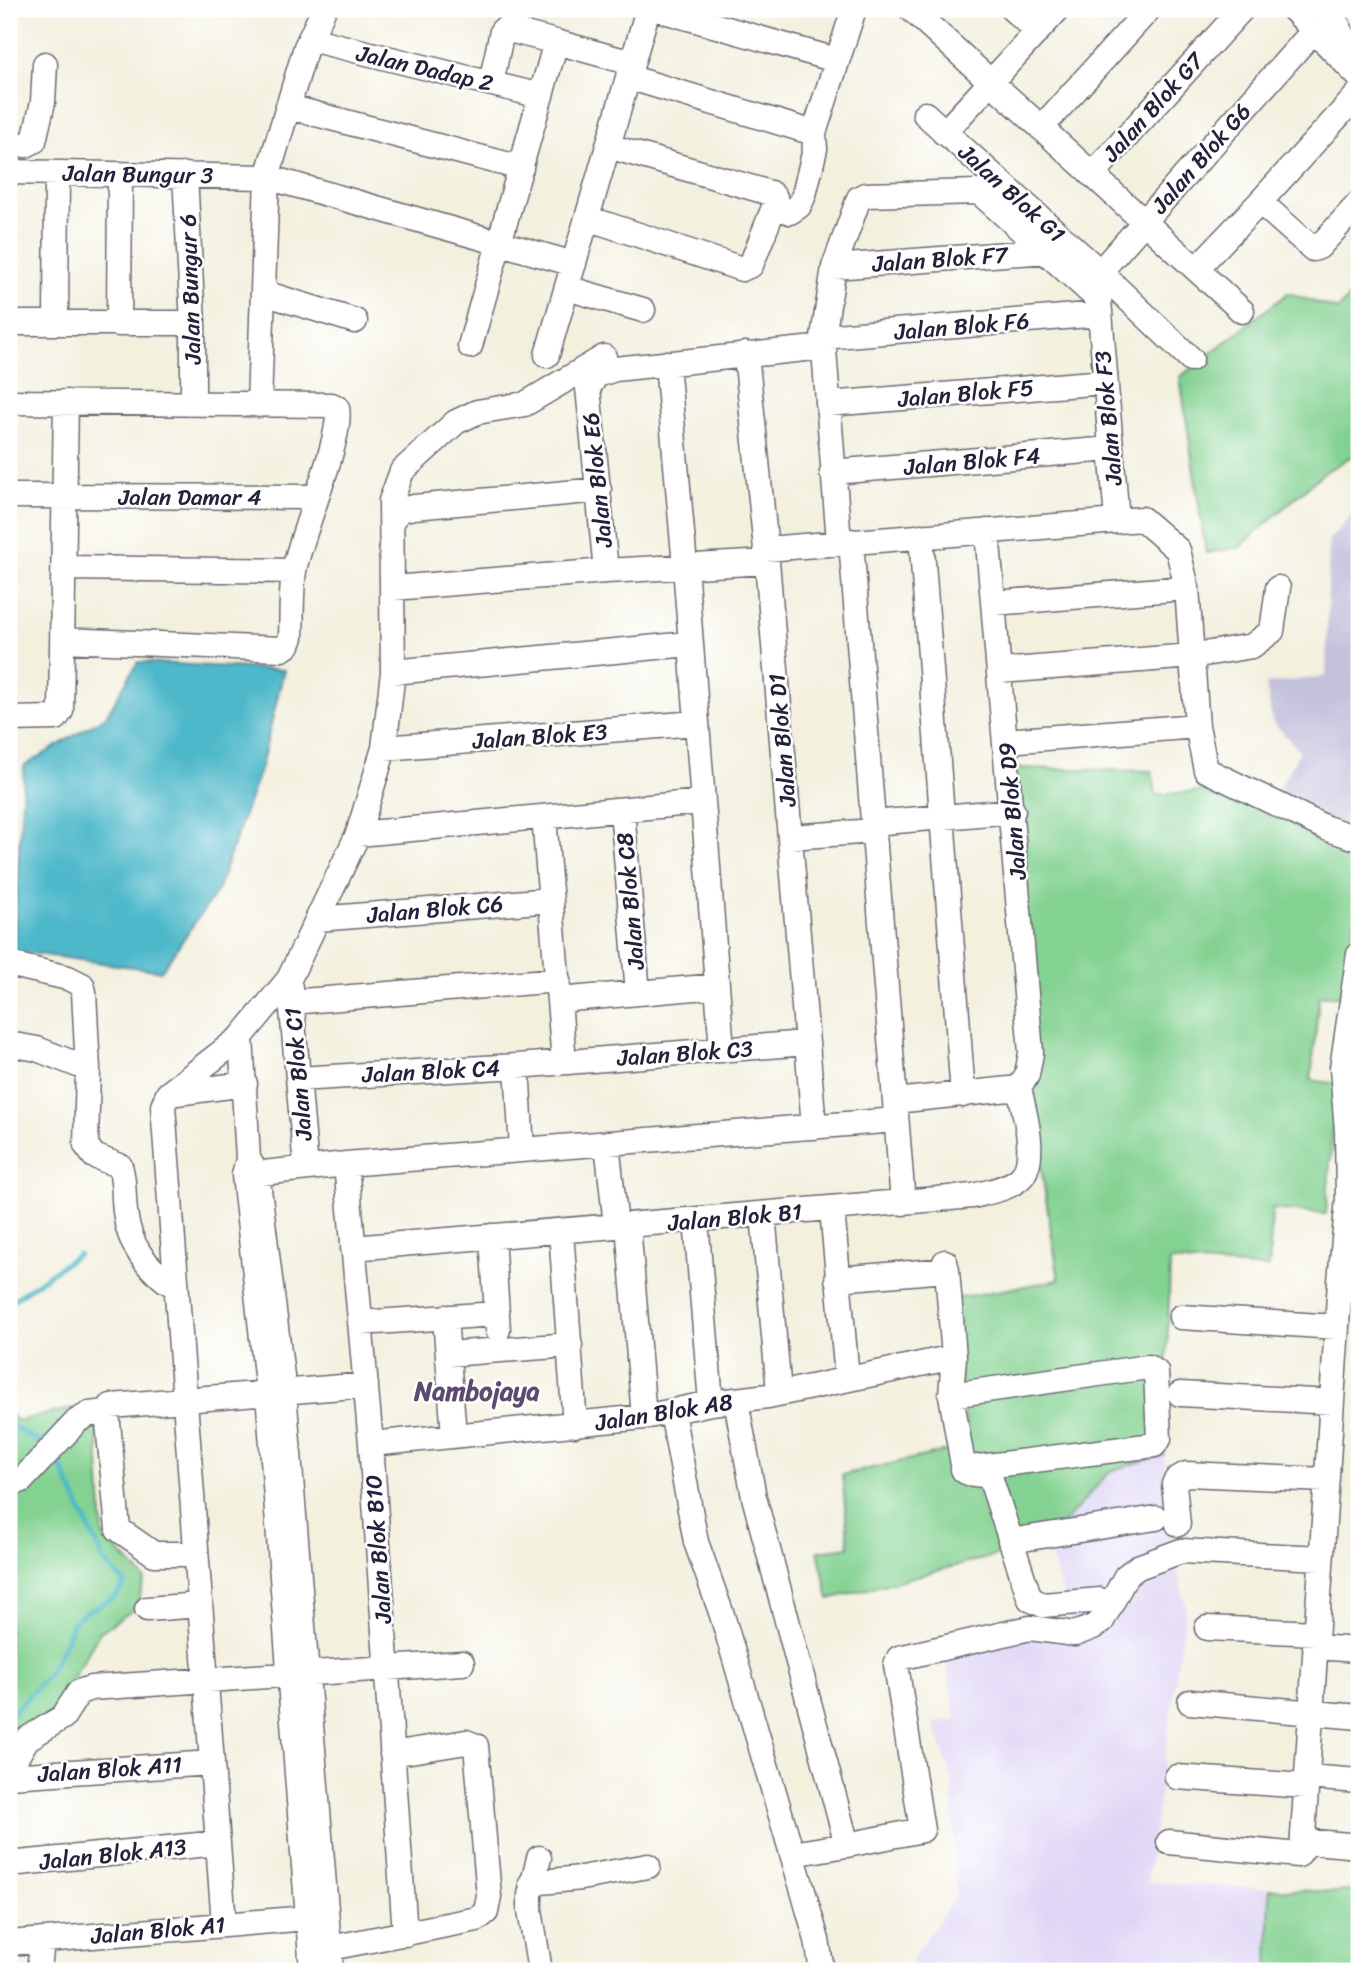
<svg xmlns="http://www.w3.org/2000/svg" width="1368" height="1980" viewBox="0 0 1368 1980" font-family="Sriracha,sans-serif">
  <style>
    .built { fill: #dfd5f5 }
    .industrial { fill: #c3c1db }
    .green { fill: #83d291; stroke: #527a66; stroke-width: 2 }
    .water { fill: #4db8c9; stroke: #386d82; stroke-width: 2 }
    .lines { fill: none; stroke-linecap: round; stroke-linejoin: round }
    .stream { stroke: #4db8c9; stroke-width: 5 }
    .minor-casing { stroke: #6b6a74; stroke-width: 27 }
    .minor { stroke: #fff; stroke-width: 24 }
    .labels { text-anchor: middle; stroke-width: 5; stroke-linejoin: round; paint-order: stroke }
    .street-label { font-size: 23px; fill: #22223b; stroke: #fff }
    .quarter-label { font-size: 26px; font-weight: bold; fill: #5c4b6e; stroke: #fff }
  </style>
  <rect width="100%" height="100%" fill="#fff"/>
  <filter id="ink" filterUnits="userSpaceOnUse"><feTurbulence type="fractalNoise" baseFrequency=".0143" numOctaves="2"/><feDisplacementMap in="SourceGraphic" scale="14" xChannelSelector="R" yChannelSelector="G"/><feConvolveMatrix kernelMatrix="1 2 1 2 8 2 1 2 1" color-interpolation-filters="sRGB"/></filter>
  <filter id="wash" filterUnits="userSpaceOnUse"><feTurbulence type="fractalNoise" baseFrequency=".00686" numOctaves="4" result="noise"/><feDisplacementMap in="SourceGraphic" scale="28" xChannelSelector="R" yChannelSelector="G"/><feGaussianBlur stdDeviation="1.57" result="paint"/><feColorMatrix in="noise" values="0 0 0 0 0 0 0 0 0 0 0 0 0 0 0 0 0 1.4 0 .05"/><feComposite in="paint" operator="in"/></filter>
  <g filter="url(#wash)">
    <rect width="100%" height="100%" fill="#f3f0de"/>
    <path class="built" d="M1164,1455L1173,1551L1186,1607L1147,1882L1270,1889L1268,1971H912V1958L956,1896L952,1777L933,1723L956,1719L944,1650L1035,1634L1070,1620L1047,1542L1110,1471Z"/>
    <path class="industrial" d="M1359,508V841L1266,810L1300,751L1272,721L1266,684L1326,676L1329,540Z"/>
    <path class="green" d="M1359,285V444L1355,454L1322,474L1240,547L1206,553L1180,377L1288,293L1338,310Z
      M1015,768L1152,771L1156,795L1233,788L1359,841V896L1344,996H1319L1311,1080L1336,1084L1326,1214L1272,1209L1269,1268L1170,1261L1164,1455L1110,1471L1047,1542L829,1599L818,1551L849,1547L842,1475L968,1446L951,1299L1059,1280L1029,1093Z
      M96,1403L103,1535L145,1579L136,1608L100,1632L49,1720L12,1733L9,1740V1414L17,1421Z
      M1270,1889L1337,1892L1359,1890V1971H1268Z"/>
    <path class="water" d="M138,662L284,670L261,767L217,891L161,971L13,951L24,766L106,716Z"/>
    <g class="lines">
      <path class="stream" d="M9,1303L78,1254
        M9,1424L46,1446
        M9,1717L46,1677L62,1650L73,1622L86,1612L115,1597L125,1583L104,1561L56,1455"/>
    </g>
  </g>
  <g filter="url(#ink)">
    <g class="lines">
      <g class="minor-casing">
        <path id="minor" d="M657,9L836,60
          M911,9L1242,311
          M1012,9L1037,31
          M1293,9L1359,77
          M1329,9L1358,63
          M310,39L541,96
          M628,77L814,133L854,9
          M491,83L502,31L505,29L556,42
          M289,107L521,168
          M925,114L1100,272L1191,359
          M1041,128L1149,9
          M944,133L1058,9
          M9,144L26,145L34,141L43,102L45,64
          M9,172L267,177L574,264
          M185,175L193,323V402
          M1092,175L1242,9
          M1260,202L1313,249L1319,247L1359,203
          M774,206L790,212L799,206L804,195L815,149L814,133
          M587,218L742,269L751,265L776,202L775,197L770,193L608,146
          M834,267L1047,251
          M1196,269L1260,202L1359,93
          M1090,283L1315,29
          M567,288L643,310
          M264,293L355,321
          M9,323H193
          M56,323L57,173
          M119,324L120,174
          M823,337L1100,314
          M470,346L556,42L632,63
          M746,354L766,549L814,1127
          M547,355L648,9
          M667,363L685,566L722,1050
          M9,402L332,405L337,408C344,436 300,535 294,571C291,592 292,615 291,637L288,645L282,649L63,640
          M828,404L1105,382
          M259,405L267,177L306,47L324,9
          M832,472L1111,449
          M9,496L315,497
          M392,522L400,510L414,507L599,490
          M987,531L1031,1053L1027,1075L1019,1088
          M921,536L963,1095
          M851,541L903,1203
          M839,542L823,337L834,267L859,198L865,195L979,192L1099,300L1117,521
          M766,549L1142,519L1178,550L1187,588L1197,726L1206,770L1326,828L1359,839
          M64,568L294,571
          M606,571L588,388L597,375L615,369L824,347
          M393,588L606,571L767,562
          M994,603L1187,588
          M1000,671L1192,656L1252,646L1272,631L1278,588
          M393,672L689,644
          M9,719L56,718L61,711L66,402
          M1006,741L1197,726
          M384,748L696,723
          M622,810L638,993
          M544,817L564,1062
          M873,823L1013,811
          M358,834L702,802
          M790,837L874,831
          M318,919L551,900
          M9,964L68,978L82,985L84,992L88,1069L86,1145L94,1156L120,1166C125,1181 123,1196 125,1211C128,1244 147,1270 176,1287
          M290,987L306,1168
          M559,1000L717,986
          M291,1002L558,980
          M241,1037L248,1159
          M9,1044L37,1049L88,1069
          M517,1066L522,1150
          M298,1079L517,1066L806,1043
          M169,1094L245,1084
          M895,1101L1019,1088
          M607,1143L616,1226
          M346,1164L371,1444L405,1934
          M244,1175L346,1164L896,1120
          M832,1209L847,1378
          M763,1214L779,1392
          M696,1220L711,1403
          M628,1225L644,1417
          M561,1231L575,1425
          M492,1236L498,1330
          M353,1248L973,1196C988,1192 1013,1188 1023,1175C1037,1155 1024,1110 1019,1088
          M945,1262L947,1270L954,1357L951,1395L964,1471C972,1477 983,1472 990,1477L1030,1599L1043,1605L1100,1600
          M837,1279L947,1270
          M445,1317L454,1436
          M1181,1317L1336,1327
          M360,1323L497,1314
          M448,1354L570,1345
          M1180,1394L1332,1402
          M951,1395L1148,1367L1156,1372L1159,1439L1154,1445L963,1469
          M736,1401L754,1497L847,1845L792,1854
          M107,1412L111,1406L366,1385
          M107,1412L118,1529L154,1554H196
          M672,1412L696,1542L722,1615L803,1891L817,1940L822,1971
          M371,1444L644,1417L711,1403L768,1396L954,1357
          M9,1478L17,1482L22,1480L77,1421L89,1414L107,1412
          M1178,1524L1174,1484L1177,1479L1186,1474L1326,1480
          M1010,1541L1156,1518
          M147,1609L200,1605
          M1207,1628L1316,1633
          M1315,1647L1359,1650
          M1190,1702L1359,1717
          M9,1770L27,1739L63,1717L79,1692L91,1688L462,1663
          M9,1776L212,1763
          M1177,1777L1306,1786
          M1307,1777L1359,1781
          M1303,1841L1359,1846
          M1169,1842L1298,1855L1302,1850L1340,1281L1348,1198L1347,1131L1342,1068L1359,954
          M847,1845L922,1830L896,1665L899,1658L1030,1628L1075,1634L1093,1627L1102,1621L1126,1576L1138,1567L1181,1551L1321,1558
          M539,1858L530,1895V1910L540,1971
          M9,1864L218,1843
          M531,1883L581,1878L648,1866
          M224,1924L163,1106L168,1094L241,1037L289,979L358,834L384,748L393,672L391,501L402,471L456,422L477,412L525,404L604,357
          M9,1943L307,1918
          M315,1951L477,1919L486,1912L489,1896L476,1746L466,1742L392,1754
          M39,1971L42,1940
          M312,1971L268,1393L244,1175L248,1159L257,1173L284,1392L331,1971"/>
      </g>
      <use href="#minor" class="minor"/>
    </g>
  </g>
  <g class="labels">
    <g class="street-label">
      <text transform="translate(425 68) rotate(13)" y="8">Jalan Dadap 2</text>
      <text transform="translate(1153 107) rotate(-48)" y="8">Jalan Blok G7</text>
      <text transform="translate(1201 158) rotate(-49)" y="8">Jalan Blok G6</text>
      <text transform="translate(138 174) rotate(1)" y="8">Jalan Bungur 3</text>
      <text transform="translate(1012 193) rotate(42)" y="8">Jalan Blok G1</text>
      <text transform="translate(940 259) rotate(-4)" y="8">Jalan Blok F7</text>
      <text transform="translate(190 289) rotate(-92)" y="8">Jalan Bungur 6</text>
      <text transform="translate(962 326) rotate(-5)" y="8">Jalan Blok F6</text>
      <text transform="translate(966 393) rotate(-5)" y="8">Jalan Blok F5</text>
      <text transform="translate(1108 418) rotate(-95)" y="8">Jalan Blok F3</text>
      <text transform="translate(972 461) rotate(-5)" y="8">Jalan Blok F4</text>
      <text transform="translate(597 480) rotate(-96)" y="8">Jalan Blok E6</text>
      <text x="190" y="505">Jalan Damar 4</text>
      <text transform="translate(540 736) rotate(-4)" y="8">Jalan Blok E3</text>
      <text transform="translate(782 740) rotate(-95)" y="8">Jalan Blok D1</text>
      <text transform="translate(1012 811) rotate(-95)" y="8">Jalan Blok D9</text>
      <text transform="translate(630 901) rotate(-95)" y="8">Jalan Blok C8</text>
      <text transform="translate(435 909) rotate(-5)" y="8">Jalan Blok C6</text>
      <text transform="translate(685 1053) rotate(-4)" y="8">Jalan Blok C3</text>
      <text transform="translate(431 1071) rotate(-3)" y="8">Jalan Blok C4</text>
      <text transform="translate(298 1074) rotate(-95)" y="8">Jalan Blok C1</text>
      <text transform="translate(735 1217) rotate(-5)" y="8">Jalan Blok B1</text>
      <text transform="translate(664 1412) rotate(-9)" y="8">Jalan Blok A8</text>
      <text transform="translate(378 1549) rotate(-94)" y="8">Jalan Blok B10</text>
      <text transform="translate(110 1769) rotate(-4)" y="8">Jalan Blok A11</text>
      <text transform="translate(113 1854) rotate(-6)" y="8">Jalan Blok A13</text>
      <text transform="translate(158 1930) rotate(-5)" y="8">Jalan Blok A1</text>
    </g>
    <g class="quarter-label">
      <text x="477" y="1400">Nambojaya</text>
    </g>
  </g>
  <rect width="1368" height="1980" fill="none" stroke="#fff" stroke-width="35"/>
</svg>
